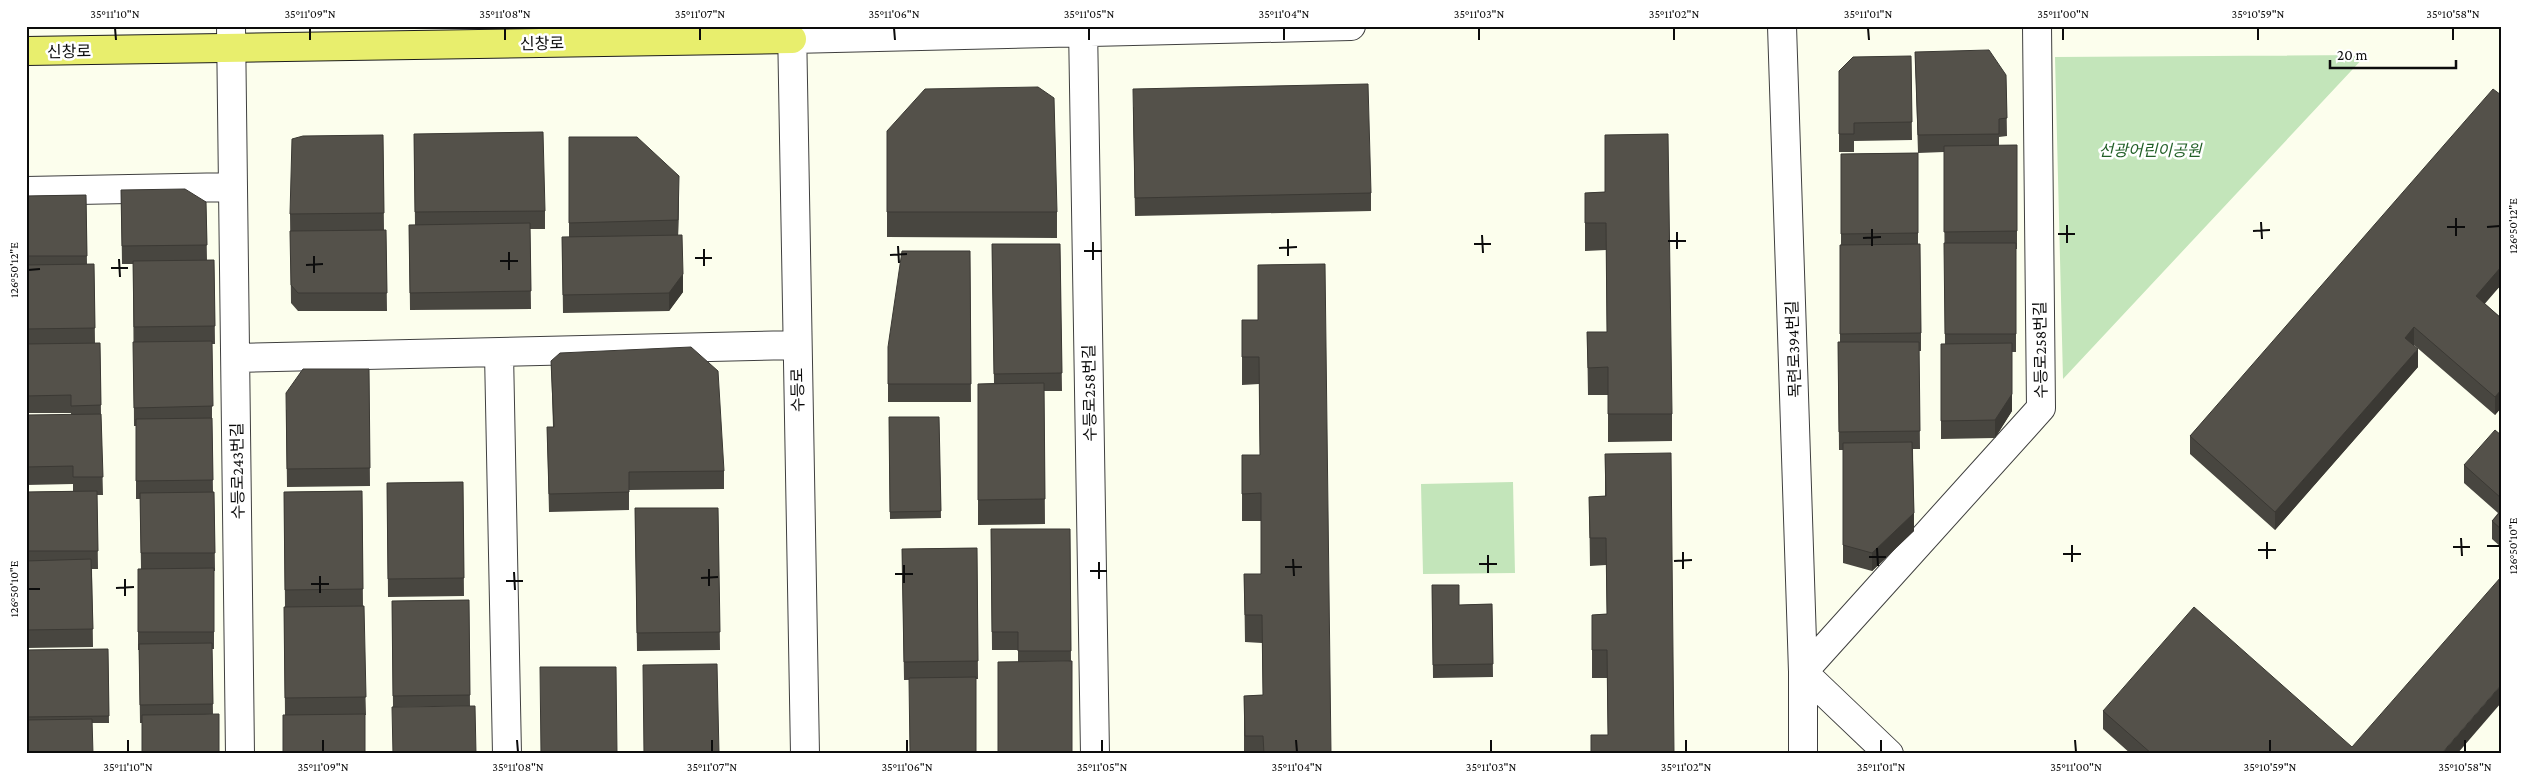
<svg xmlns="http://www.w3.org/2000/svg" width="2527" height="780" viewBox="0 0 2527 780" font-family="'Crimson Pro','Noto Sans KR',serif">
  <style>
    .green { fill: #c3e5ba }
    .lines { fill: none; stroke-linecap: round; stroke-linejoin: round }
    .minor-casing { stroke: #3f3f3f; stroke-width: 30 }
    .major-casing { stroke: #1d1d1d; stroke-width: 30 }
    .minor { stroke: #fff; stroke-width: 28 }
    .major { stroke: #e8ee6d; stroke-width: 28 }
    .wall { fill: #484640 }
    .shaded-wall { fill: #3b3934 }
    .building { fill: #54514a; stroke: #3b3934 }
    .ticks { fill: none; stroke: #0c0c0c; stroke-width: 2 }
    .labels { text-anchor: middle; stroke-width: 5; stroke-linejoin: round; paint-order: stroke }
    .street-label { font-size: 16px; fill: #0c0c0c; stroke: #fff }
    .park-label { font-size: 16px; font-style: italic; fill: #225f27; stroke: #fff }
    .neatline { fill: none; stroke: #0c0c0c; stroke-width: 2 }
    .ticks-label { font-size: 12px; text-anchor: middle; fill: #0c0c0c }
  </style>
  <rect width="100%" height="100%" fill="#fcfeed"/>
  <path class="green" d="M2366,55L2063,379L2055,57Z
    M1513,482L1515,573L1423,574L1421,484Z"/>
  <g class="lines">
    <g class="minor-casing">
      <path id="minor" d="M231,26L240,754
        M792,26L805,754
        M1083,26L1095,754
        M1782,26L1803,672V754
        M792,39L1351,26
        M26,191L233,187
        M499,353L507,754
        M236,358L796,345
        M1889,754L1803,672L2041,408L2037,26"/>
    </g>
    <g class="major-casing">
      <path id="major" d="M26,51L792,39"/>
    </g>
    <use href="#minor" class="minor"/>
    <use href="#major" class="major"/>
  </g>
  <path class="wall" d="M1915,52L2006,75L2007,136L1999,137V146L2017,145V249H2016V352H2012V411L1995,438L1941,439V344H1945L1944,152L1918,153Z
    M1911,56L1912,140L1854,141V152H1839V71Z
    M2501,95V285L2484,303L2501,318V408L2495,415L2414,345L2418,367L2275,530L2190,454V436Z
    M1133,107L1371,193V211L1135,216Z
    M887,131L1057,212V238L887,237Z
    M414,134L545,211V229H530L531,309L410,310L409,225H415Z
    M383,135L384,230H386L387,311H298L291,303L290,214Z
    M569,137L679,198L678,235L683,292L669,311L563,313L562,237H569Z
    M1918,153V244L1921,333V351H1919L1920,449H1913L1914,531L1872,571L1843,563V450H1839L1838,342H1840V245H1841V154Z
    M121,190L206,202L207,260H214L215,344H212V424L213,492H214L215,571H214V649H212L213,714L142,723H140L139,650H138V569H141L140,499H136V426H134L133,264H122Z
    M1605,192L1672,414V441L1608,442V395H1588L1587,332H1607L1606,250L1585,251V193Z
    M86,195L87,264H94L95,343H100L101,414L103,495H97L98,569H92L93,647L26,648V492L73,491V484L26,485V415H71V413H26V196Z
    M992,244H1060L1062,391H1044L1045,524L978,525V384L994,383Z
    M970,251L971,402H888V347Z
    M1242,320H1258L1331,754H1244V696L1263,695L1262,643L1245,642L1244,574H1261V521H1242V455H1260L1259,384L1242,385Z
    M551,361L724,471V489L629,490V510L549,512L547,427H553Z
    M369,369L370,486L287,487L286,410Z
    M889,417H939L941,518L890,519Z
    M2501,435V547L2492,539V521L2498,513L2464,483V465Z
    M1605,454L1674,754L1608,735L1607,678H1592V615L1607,614L1606,565L1590,566L1589,497L1605,496Z
    M463,482L464,596L388,597L387,483Z
    M362,491L363,606L366,715H285L284,607H285L284,492Z
    M635,508H718L720,650L637,651Z
    M991,529H1070L1071,661L1018,662V650H992Z
    M977,548L978,679L904,680L902,549Z
    M1432,585L1459,605L1492,604L1493,677L1433,678Z
    M469,600L470,706L393,707L392,601Z
    M108,649L109,723H92L26,754V650Z
    M2103,711L2352,747L2457,754H2131L2103,729Z"/>
  <path class="shaded-wall" d="M679,176V198L678,241V220Z
    M2501,267V285L2476,314V296Z
    M683,274V292L669,311V293Z
    M2414,327V345L2405,356V338Z
    M2418,349V367L2275,530V512Z
    M2501,390V408L2495,415V397Z
    M2012,394V411L1995,438V420Z
    M1914,513V531L1872,571V553Z
    M2501,685V703L2457,754H2441Z"/>
  <path class="building" d="M1989,50L2006,75L2007,118L1999,119V134L1918,135L1915,52Z
    M1911,56L1912,122L1854,123V134H1839V71L1853,57Z
    M1368,84L1371,193L1135,198L1133,89Z
    M1038,87L1054,98L1057,212H887V131L925,89Z
    M2493,89L2501,95V267L2476,296L2501,318V390L2495,397L2414,327L2405,338L2418,349L2275,512L2190,436Z
    M543,132L545,211L415,212L414,134Z
    M1668,134L1672,414H1608V367L1588,368L1587,332H1607L1606,223H1585V193L1605,192V135Z
    M383,135L384,213L290,214L292,139L303,136Z
    M569,137H637L679,176L678,220L569,223Z
    M2017,145V231L1944,232V146Z
    M1918,153V233L1841,234V154Z
    M185,189L206,202L207,245L122,246L121,190Z
    M86,195L87,256H26V196Z
    M530,223L531,291L410,293L409,225Z
    M386,230L387,293H298L291,285L290,231Z
    M682,235L683,274L669,293L563,295L562,237Z
    M1944,243H2016V334H1945Z
    M992,244H1060L1062,373L994,374Z
    M1920,244L1921,333L1840,334V245Z
    M902,251H970L971,384H888V347Z
    M214,260L215,326L134,327L133,261Z
    M94,264L95,328L26,329V265Z
    M1325,264L1331,754H1264L1263,736H1245L1244,696L1263,695L1262,615H1245L1244,574H1261V493L1242,494V455H1260L1259,357H1242V320H1258V265Z
    M212,341L213,406L134,408L133,342Z
    M1838,342H1919L1920,431L1839,432Z
    M100,343L101,405L71,406V395L26,396V344Z
    M2012,343V394L1995,420L1941,421V344Z
    M691,347L718,371L724,471L629,472V492L549,494L547,427H554L551,361L560,353Z
    M303,369H369L370,468L287,469L286,393Z
    M1044,383L1045,499L978,500V384Z
    M101,414L103,477H73V466L26,467V415Z
    M889,417H939L941,511L890,512Z
    M212,418L213,480L136,481V419Z
    M2495,430L2501,435V498L2464,465Z
    M1912,442L1914,513L1872,553L1843,545V443Z
    M1671,453L1674,754H1591V735H1608L1607,650H1592V615L1607,614L1606,538H1590L1589,497L1606,496L1605,454Z
    M463,482L464,578L388,579L387,483Z
    M97,491L98,551H26V492Z
    M362,491L363,589L285,590L284,492Z
    M214,492L215,553H141L140,493Z
    M635,508H718L720,632L637,633Z
    M2501,511V529L2492,521Z
    M991,529H1070L1071,651H1018V632H992Z
    M977,548L978,661L904,662L902,549Z
    M91,559L93,629L26,630V561Z
    M214,568V632H138V569Z
    M2501,577V685L2441,754H2152L2103,711L2194,607L2352,747Z
    M1432,585H1459V605L1492,604L1493,664L1433,665Z
    M469,600L470,695L393,696L392,601Z
    M364,606L366,697L285,698L284,607Z
    M212,643L213,704L140,705L139,644Z
    M108,649L109,716L26,717V650Z
    M1072,661V754H998V662Z
    M717,664L719,754H644L643,665Z
    M540,667H616L617,754H541Z
    M976,677V754H910L909,678Z
    M475,706L476,754H393L392,707Z
    M219,714V754H142V715Z
    M365,714V754H283V715Z
    M92,719L93,754H26V720Z"/>
  <path class="ticks" d="M115,28L116,40M310,28V40M505,28V40M700,28V40M894,28L895,40M1089,28V40M1284,28V40M1479,28V40M1674,28V40M1868,28L1869,40M2063,28V40M2258,28V40M2453,28V40M2456,218V236M2261,222L2262,239M2067,225V243M2447,227H2465M2487,227L2500,226M1872,229V246M2253,231L2270,230M1677,232V249M2058,234H2075M1482,235L1483,253M1863,238L1881,237M1288,239V256M1668,241H1686M1093,242V260M1474,244H1491M898,246L899,263M1279,248L1297,247M704,249V266M1084,251H1102M509,252V270M890,255L907,254M314,256V273M695,258H712M119,259L120,277M500,261H518M306,265L323,264M111,268H128M28,270L40,269M2461,538L2462,556M2267,542V559M2072,545V562M2487,546H2500M2453,547H2470M1877,548L1878,566M2258,550H2276M1683,552V569M2063,554H2081M1488,555V573M1869,557H1886M1293,559L1294,576M1674,561L1692,560M1099,562V579M1479,564H1497M904,565V583M1285,567H1302M709,569V586M1090,571H1107M514,572L515,590M895,574H913M320,576V593M701,578L718,577M125,579V596M506,581H523M311,584H329M116,588L134,587M28,589H40M128,740V752M323,740V752M517,740L518,752M712,740V752M907,740V752M1102,740V752M1296,740L1297,752M1491,740V752M1686,740V752M1881,740V752M2075,740L2076,752M2270,740V752M2465,740V752"/>
  <g class="labels">
    <g class="street-label">
      <text transform="translate(542 43) rotate(-1)" y="6">신창로</text>
      <text transform="translate(69 51) rotate(-1)" y="6">신창로</text>
      <text transform="translate(1793 349) rotate(-92)" y="6">목련로394번길</text>
      <text transform="translate(2040 350) rotate(-91)" y="6">수등로258번길</text>
      <text transform="translate(797 390) rotate(-91)" y="6">수등로</text>
      <text transform="translate(1089 393) rotate(-91)" y="6">수등로258번길</text>
      <text transform="translate(237 471) rotate(-91)" y="6">수등로243번길</text>
    </g>
    <g class="park-label">
      <text x="2150" y="156">선광어린이공원</text>
    </g>
  </g>
  <rect width="2527" height="780" fill="none" stroke="#ffffff" stroke-width="55"/>
  <path d="M2330 60v8h126v-8" fill="none" stroke="#0c0c0c" stroke-width="2.5"/>
  <text x="2337" y="60" font-size="15" fill="#0c0c0c" stroke="#ffffff" stroke-width="4" paint-order="stroke">20 m</text>
  <rect x="28" y="28" width="2472" height="724" class="neatline"/>
  <g class="ticks-label">
    <text x="115" y="18">35°11'10"N</text>
    <text x="310" y="18">35°11'09"N</text>
    <text x="505" y="18">35°11'08"N</text>
    <text x="700" y="18">35°11'07"N</text>
    <text x="894" y="18">35°11'06"N</text>
    <text x="1089" y="18">35°11'05"N</text>
    <text x="1284" y="18">35°11'04"N</text>
    <text x="1479" y="18">35°11'03"N</text>
    <text x="1674" y="18">35°11'02"N</text>
    <text x="1868" y="18">35°11'01"N</text>
    <text x="2063" y="18">35°11'00"N</text>
    <text x="2258" y="18">35°10'59"N</text>
    <text x="2453" y="18">35°10'58"N</text>
    <text transform="translate(2513 226) rotate(-90)" y="4">126°50'12"E</text>
    <text transform="translate(14 270) rotate(-90)" y="4">126°50'12"E</text>
    <text transform="translate(2513 546) rotate(-90)" y="4">126°50'10"E</text>
    <text transform="translate(14 589) rotate(-90)" y="4">126°50'10"E</text>
    <text x="128" y="771">35°11'10"N</text>
    <text x="323" y="771">35°11'09"N</text>
    <text x="518" y="771">35°11'08"N</text>
    <text x="712" y="771">35°11'07"N</text>
    <text x="907" y="771">35°11'06"N</text>
    <text x="1102" y="771">35°11'05"N</text>
    <text x="1297" y="771">35°11'04"N</text>
    <text x="1491" y="771">35°11'03"N</text>
    <text x="1686" y="771">35°11'02"N</text>
    <text x="1881" y="771">35°11'01"N</text>
    <text x="2076" y="771">35°11'00"N</text>
    <text x="2270" y="771">35°10'59"N</text>
    <text x="2465" y="771">35°10'58"N</text>
  </g>
</svg>
